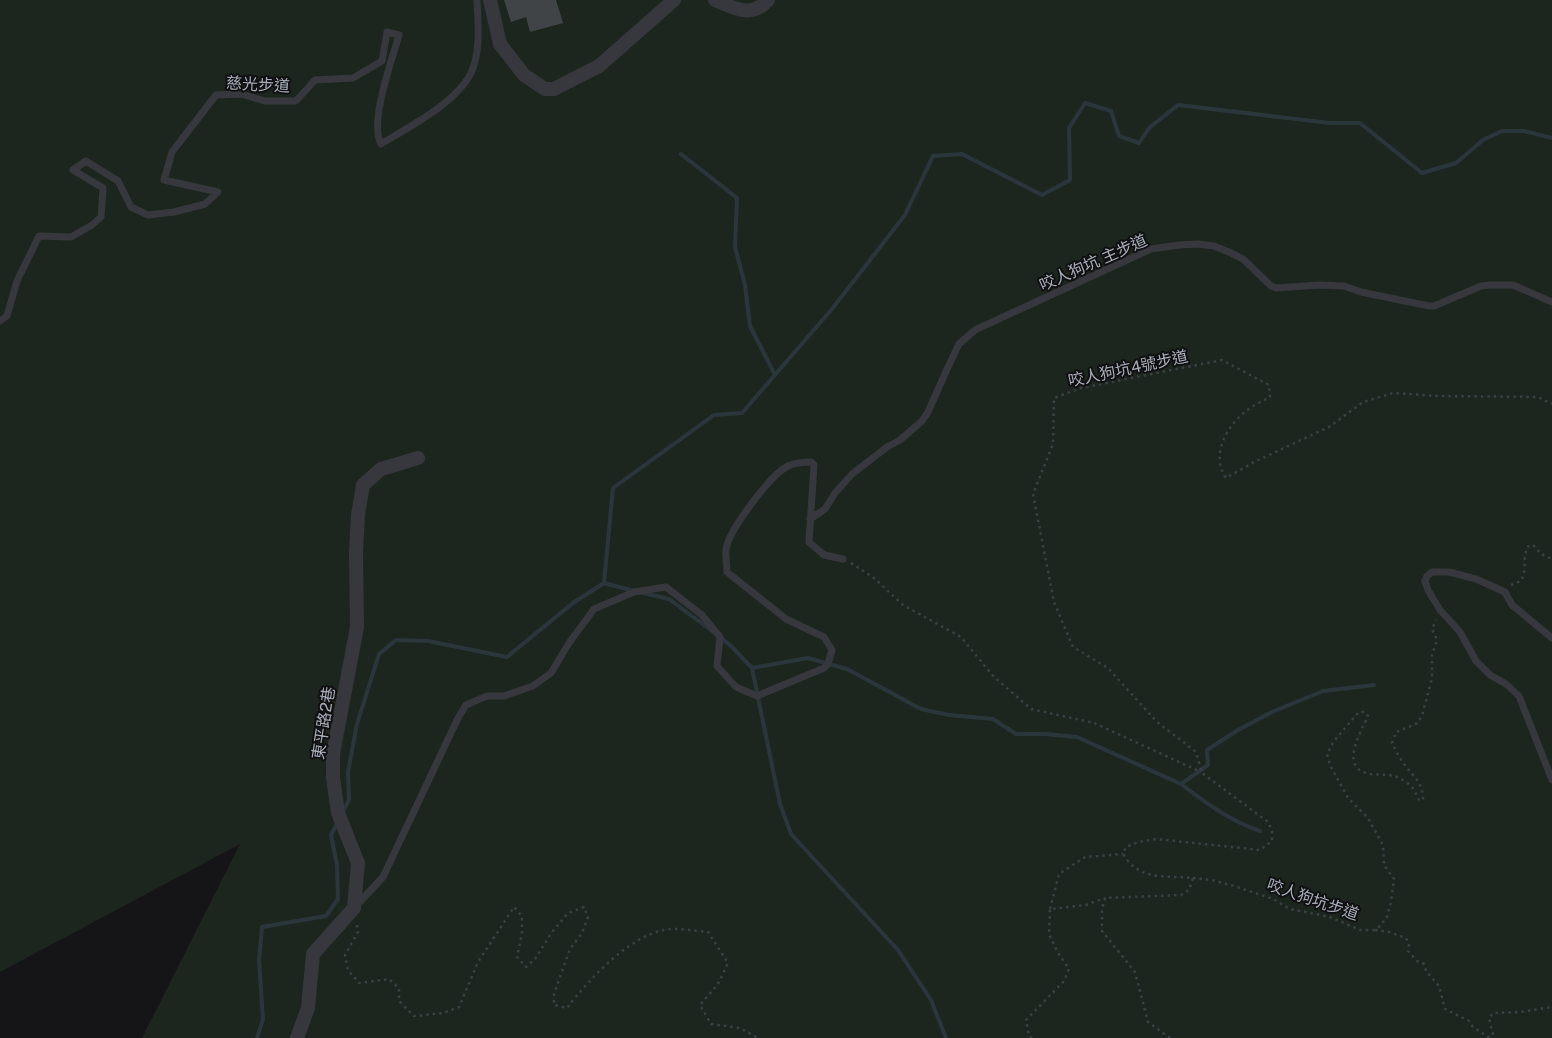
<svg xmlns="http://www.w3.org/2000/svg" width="1552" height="1038" viewBox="0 0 1552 1038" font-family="'Public Sans','Noto Sans TC',sans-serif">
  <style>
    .green { fill: #1d261e }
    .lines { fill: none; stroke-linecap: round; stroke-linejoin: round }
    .stream { stroke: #2b363c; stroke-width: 4 }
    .building { fill: #414447 }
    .path { stroke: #3c3f44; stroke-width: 2.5; stroke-dasharray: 2.5 4; stroke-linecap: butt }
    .service { stroke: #36383d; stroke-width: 7 }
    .minor { stroke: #36383d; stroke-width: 14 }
    .labels { text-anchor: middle; stroke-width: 4; stroke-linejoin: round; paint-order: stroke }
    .street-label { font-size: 16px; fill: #a7aeb8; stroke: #101012 }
  </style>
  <rect width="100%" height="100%" fill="#151517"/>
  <path class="green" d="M0,0H1552V1038H142L240,844L0,972Z"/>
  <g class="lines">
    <path class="stream" d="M681,154L737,198L735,247L745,285L750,326L775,375
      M604,583L634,591
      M643,593L669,599L712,631
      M720,637L732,647L752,668L808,658L847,669L921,709L949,715L993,719L1016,734H1045L1077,737L1181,784L1208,765L1207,750L1238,730L1272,712L1323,691L1374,685
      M752,668L780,804L791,834L898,950L931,1000L946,1038
      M1181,784C1206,803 1230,821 1260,831
      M342,813L349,800L348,772L357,724L379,654L396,640L428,641L507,657L573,603L604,583L613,488L714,415L742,413L832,309L905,215L933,156L962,154L1042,195L1070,180L1069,128L1085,103L1111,111L1119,136L1139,143L1149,128L1178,105L1330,123H1360L1422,173L1456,163L1483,140L1502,131H1524L1552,138
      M257,1038L263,1019L259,960L262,927L326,916L338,899L337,865L331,835L338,822"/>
  </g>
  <path class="building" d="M504,0H556L563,23L530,32L526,17L511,22Z"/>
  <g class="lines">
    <path class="path" d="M851,563L874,578L903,605L961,637L994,677L1031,709L1094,723L1201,772
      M1511,585L1521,581C1528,569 1521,557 1529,545L1534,546L1541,554L1552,559
      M1193,878L1212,880L1234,886L1273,899L1290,909L1330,917L1360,930H1374L1380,926L1387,917L1391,902L1394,879L1384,865L1383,845L1368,818L1348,798L1330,765L1327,754L1334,741L1357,714L1360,712H1365L1368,716C1361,732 1340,765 1366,773C1376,776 1387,773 1397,777C1404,780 1412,785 1415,792C1418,796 1416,798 1421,801L1423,799C1423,783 1413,776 1404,764C1399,758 1396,750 1392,743L1396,732L1416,724L1422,716L1432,678V655L1437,640L1432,629L1436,620
      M1050,909L1059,874L1085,857L1123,854
      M357,925L358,932L345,955L348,970L359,983L389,979L399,988V1001L414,1016L443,1013L459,1007L478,962L514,907L522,916V933L517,957L526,967L535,959L552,932L568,913L584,907L588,917L582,933L570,949L554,994V1005L567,1008C589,979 634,930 673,929C685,929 697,931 708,932L728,963L718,984L700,1005L711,1024L740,1028L758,1038
      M1375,930L1389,932L1406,938L1409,944L1408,951L1417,961L1424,964L1426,971L1439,986L1445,1009L1469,1021L1473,1027L1488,1037H1490L1493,1034L1489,1018L1493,1013L1520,1012L1552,1007
      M1032,1038L1029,1036L1026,1020L1064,981L1069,969L1058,953L1049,934L1050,909L1086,905L1105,898
      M1170,1038L1148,1022L1135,972L1102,931V909L1105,898L1181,895L1189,890L1193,878C1166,875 1140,882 1123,854L1126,847L1139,842L1156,839L1260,850L1272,841V831L1268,822L1202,773L1196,752L1156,721L1108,668L1073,647L1054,602L1033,494L1053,444L1054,398L1081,388L1222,360L1269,385L1270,397C1262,402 1253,405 1246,411C1227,425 1210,456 1226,478L1254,462L1329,427L1363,402L1393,393L1438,396L1538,397L1552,404"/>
    <path class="service" d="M0,321L7,316L17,281L39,236L71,237L92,225L101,217L103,188L73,170L86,161L118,181L131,207L148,215L174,212L205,204L218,192L164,180L172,152L216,95L241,94L265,101H296L315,80L353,78L382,61L387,32L399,35C392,60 369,122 381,144C409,127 456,103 471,73C481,52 478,23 477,0
      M810,519L825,509L835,493L852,474L887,447L900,440L922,421L928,412L948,367L959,344L975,330L1151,249L1179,245L1198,244L1214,246L1231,253L1243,259L1271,286L1276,288L1319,285L1344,286L1361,292L1429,306H1434L1481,286L1491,285H1513L1552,302
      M1552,638L1512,605L1505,592L1476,579L1449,572H1432L1427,576L1425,581L1428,590L1440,610L1460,632L1476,661L1490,675L1506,684L1519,696L1552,780
      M356,906L383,877L458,718L466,705L487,696H504L533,686L551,673L569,643L594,609L634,592L666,587L702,615L720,637L717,666L736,687L757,696L824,668L828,664L832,650L824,637L786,619L727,572C727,565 725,556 726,549C729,530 771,474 788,466C795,463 804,462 811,462L814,465L809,542L824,555L843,559"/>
    <path class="minor" d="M490,0L500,44L524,75L545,89H554L599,66L674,0
      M715,0C735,8 751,19 768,0
      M297,1038L308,1008L313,954L354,908L358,863L338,813L333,777V754L357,627L356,552L358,515L363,485L381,469L418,458"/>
  </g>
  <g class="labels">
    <g class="street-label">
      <text transform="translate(258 84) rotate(3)" y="6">慈光步道</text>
      <text transform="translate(1093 262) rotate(-24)" y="6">咬人狗坑 主步道</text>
      <text transform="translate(1128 368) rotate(-12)" y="6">咬人狗坑4號步道</text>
      <text transform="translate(323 723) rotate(-81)" y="6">東平路2巷</text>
      <text transform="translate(1313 899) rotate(19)" y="6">咬人狗坑步道</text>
    </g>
  </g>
</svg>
